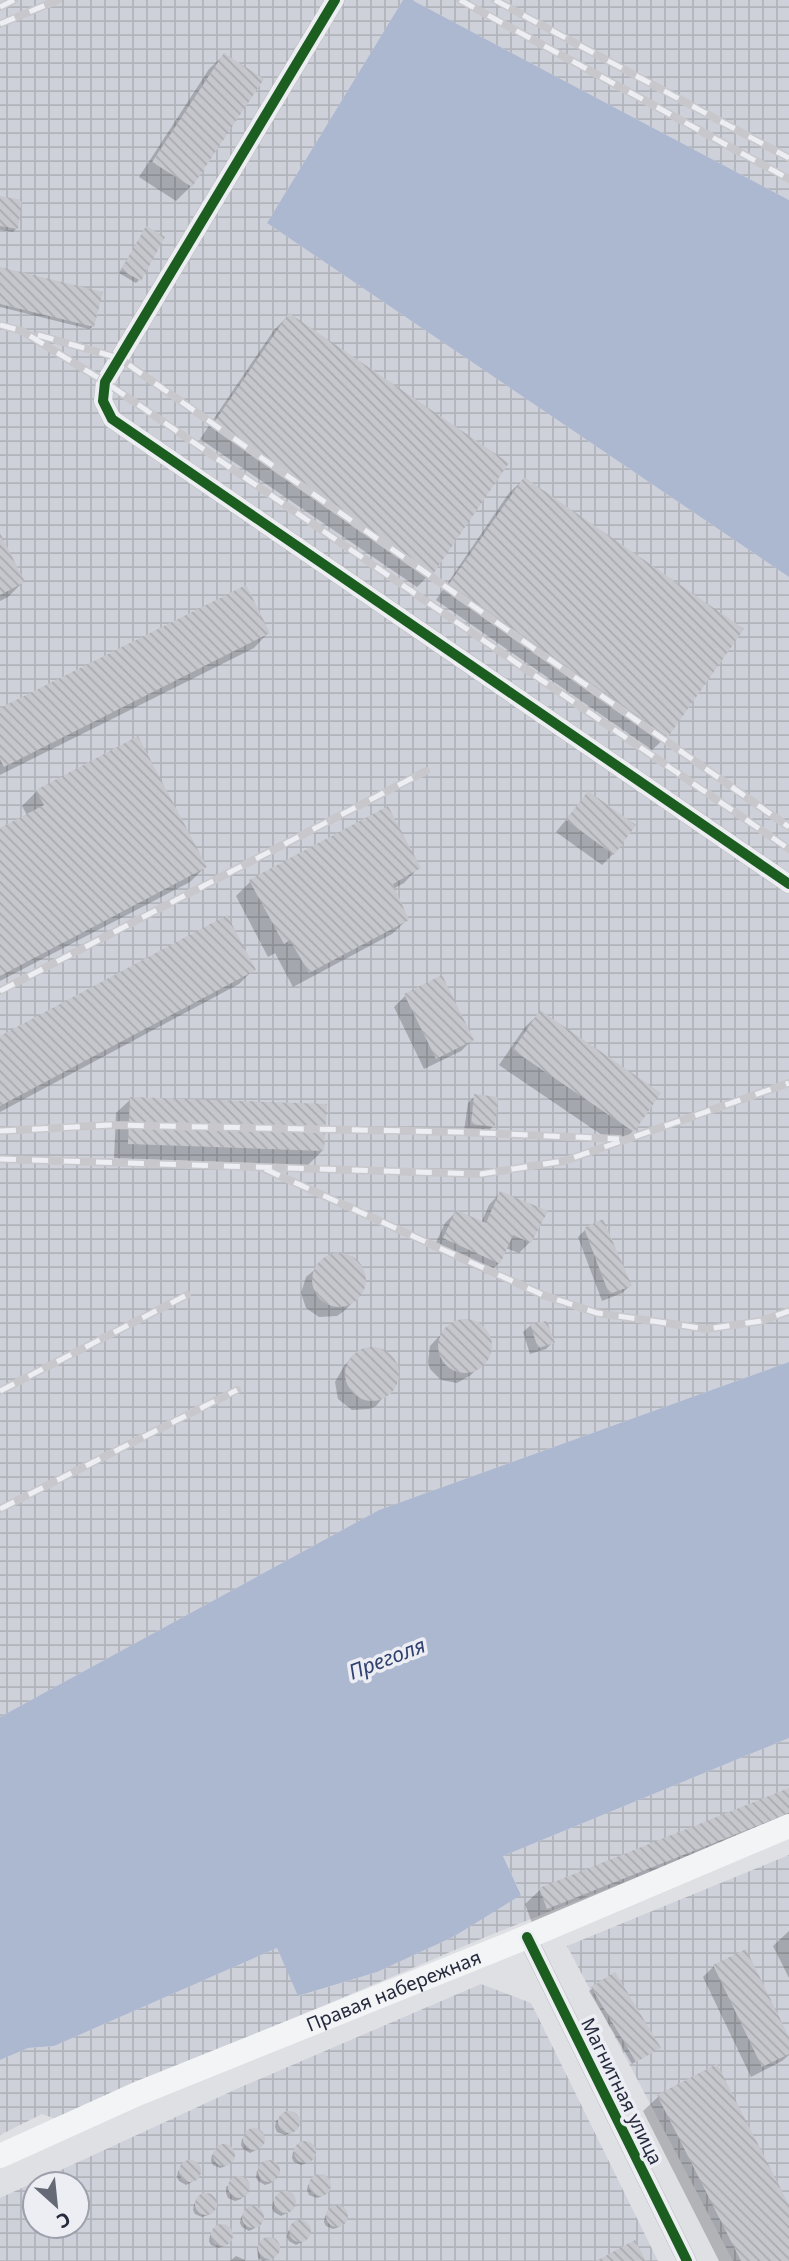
<svg xmlns="http://www.w3.org/2000/svg" width="789" height="2261" viewBox="0 0 789 2261" font-family="'Noto Sans',sans-serif">
  <style>
    .industrial { fill: url(#industrial-grid); fill-rule: evenodd }
    .water { fill: #acb7d0 }
    .shadow { fill: #0003 }
    .building { fill: url(#building-back-hatch) }
    .lines { fill: none; stroke-linecap: round; stroke-linejoin: round }
    .minor-casing { stroke: #bbbdc1; stroke-width: 19 }
    .minor { stroke: #eeeef1; stroke-width: 18 }
    .secondary { stroke: #f2f4f5; stroke-width: 24 }
    .rail-casing { stroke: #c8c8cc; stroke-width: 8 }
    .rail { stroke: #eceef4; stroke-width: 5; stroke-dasharray: 16; stroke-linecap: butt }
    .cycleway-casing { stroke: #eceef4; stroke-width: 15 }
    .cycleway { stroke: #1b5e20; stroke-width: 10 }
    .labels { text-anchor: middle; stroke-width: 7; stroke-linejoin: round; paint-order: stroke }
    .street-label { font-size: 19px; fill: #262a3d; stroke: #eceef4 }
    .water-label { font-size: 21px; font-style: italic; fill: #314270; stroke: #eceef4 }
  </style>
  <defs>
    <pattern id="industrial-grid" width="8" height="8" patternUnits="userSpaceOnUse" patternTransform="scale(1.75)"><rect width="8" height="8" fill="#ced1d9"/><path d="M0 4h8M4 0v8" fill="none" stroke="#b1b4bb"/></pattern>
    <pattern id="building-back-hatch" width="6" height="6" patternUnits="userSpaceOnUse" patternTransform="scale(1.75)"><rect width="6" height="6" fill="#c6c7cc"/><path d="M-1 5l2 2M0 0l6 6M5-1l2 2" fill="none" stroke="#aaabb0"/></pattern>
  </defs>
  <rect width="100%" height="100%" fill="#dee0e4"/>
  <path class="industrial" d="M0,0H403L267,223L789,577V1362L379,1510L0,1717Z
    M412,0H789V200Z
    M789,1738V1817L488,1936L56,2119L42,2114L0,2135V2060L28,2048L54,2046L277,1948L299,1996L377,1972L453,1937L521,1894L503,1856Z
    M789,1855V2261H733L567,1946Z
    M481,1984L531,2003L658,2261H0V2198L241,2087ZM35,2184H77V2226H35Z"/>
  <path class="water" d="M403,0H412L789,200V577L267,223Z
    M789,1362V1738L503,1856L521,1895L453,1937L377,1972L298,1996L277,1948L54,2046L28,2048L0,2060V1717L379,1510Z"/>
  <path class="shadow" d="M224,55L261,79L191,186L176,201L139,177L209,69Z
    M0,198L16,229L13,232L0,230Z
    M146,228L139,280L136,283L119,273Z
    M0,268L93,326L89,329L0,307Z
    M289,315L432,572L417,587L200,439L274,330Z
    M524,479L667,736L652,750L436,600L509,493Z
    M0,537L23,582L8,597L0,601Z
    M268,633L254,648L0,775V710Z
    M37,791L205,867L190,882L0,981V830L27,815L22,806Z
    M588,793L613,854L602,865L556,832Z
    M418,868L404,883L393,889L407,920L392,934L293,987L275,953L268,957L236,896L250,882Z
    M254,969L239,984L0,1112V1038Z
    M441,978L472,1040L461,1051L424,1069L394,1007L405,996Z
    M540,1013L659,1094L633,1131L618,1146L499,1065L525,1027Z
    M475,1096L493,1126L486,1134L464,1131L468,1103Z
    M131,1099L323,1150L308,1165L114,1158L116,1113Z
    M500,1193L530,1242L519,1253L505,1248L499,1263L487,1274L433,1249L445,1223L456,1212L481,1223L489,1205Z
    M585,1230L630,1286L622,1293L602,1301L578,1237Z
    M331,1256H347L360,1267L364,1284L356,1299L344,1311L337,1316L319,1317L306,1308L301,1293L306,1277Z
    M463,1321L479,1325L489,1339L488,1356L471,1375L457,1383L441,1380L430,1369L428,1362L430,1346L447,1328Z
    M531,1325L553,1342L546,1349L530,1354L523,1332Z
    M380,1349L393,1358L398,1373L397,1380L376,1406L369,1409L352,1410L338,1399L335,1382L344,1366L355,1354L363,1350Z
    M789,1790V1820L532,1923L525,1904L540,1890Z
    M789,1931V1978L773,1946Z
    M714,1966L789,2041V2055L782,2061L751,2077L703,1977Z
    M615,1974L655,2050L632,2064L589,1991Z
    M716,2067L789,2209V2261H719L643,2111L658,2097Z
    M288,2113L296,2116L298,2123L291,2133L285,2135L277,2132L275,2127L276,2121Z
    M253,2130L262,2134L263,2140L256,2150L250,2153L243,2149L241,2145L242,2139Z
    M304,2143L313,2146L314,2153L307,2163L301,2165L294,2162L292,2158L293,2152Z
    M223,2146L231,2150L233,2156L226,2166L220,2168L213,2165L211,2161L212,2155Z
    M189,2162L197,2166L199,2172L192,2182L186,2185L179,2181L177,2177L178,2171Z
    M268,2162L276,2166L278,2173L271,2183L265,2185L258,2181L256,2177L257,2171Z
    M320,2176L328,2179L330,2186L322,2196L317,2198L309,2195L307,2190L308,2185Z
    M238,2178L246,2182L248,2189L241,2199L235,2201L228,2198L226,2193V2187Z
    M284,2193L292,2197L294,2203L287,2213L281,2216L274,2212L272,2208L273,2202Z
    M205,2195L214,2198L216,2205L208,2215L202,2217L195,2214L193,2210L194,2204Z
    M336,2207L344,2211L346,2217L339,2227L333,2229L326,2226L324,2222L325,2216Z
    M252,2208L260,2212L262,2218L255,2228L249,2231L242,2227L240,2223L241,2217Z
    M299,2223L307,2226L309,2232L302,2242L296,2245L289,2241L287,2237L288,2231Z
    M221,2226L229,2230L231,2236L224,2246L218,2248L211,2245L209,2241L210,2235Z
    M268,2239L276,2243L278,2249L271,2259L263,2261L258,2258L257,2248Z
    M236,2256L245,2260V2261H230Z"/>
  <path class="building" d="M224,53L264,79L192,187L152,162Z
    M0,196L22,200L18,229L0,226Z
    M146,226L165,237L141,281L121,270Z
    M0,267L103,292L94,327L0,304Z
    M289,313L509,463L433,574L213,424Z
    M524,477L744,629L668,737L449,584Z
    M0,533L25,582L0,595Z
    M246,585L270,633L4,767L0,759V708Z
    M138,736L207,867L0,976V828L44,805L36,790Z
    M588,791L636,825L614,855L566,820Z
    M388,806L421,868L393,884L409,920L309,973L290,940L284,944L249,880Z
    M227,915L256,970L0,1106V1036Z
    M442,975L474,1040L436,1059L404,994Z
    M540,1010L661,1093L634,1132L513,1050Z
    M474,1094L498,1097L495,1127L471,1124Z
    M130,1097L327,1104L324,1151L128,1144Z
    M500,1191L548,1211L531,1243L513,1235L500,1264L443,1238L456,1210L486,1223Z
    M603,1219L632,1286L609,1294L584,1228Z
    M312 1280a27 27 0 1 1 54 0a27 27 0 1 1-54 0Z
    M438 1346a27 27 0 1 1 54 0a27 27 0 1 1-54 0Z
    M547,1321L555,1343L538,1348L530,1324Z
    M345 1374a27 27 0 1 1 54 0a27 27 0 1 1-54 0Z
    M789,1788V1813L547,1909L539,1888Z
    M746,1949L789,2037V2054L762,2067L713,1965Z
    M615,1972L661,2048L636,2062L591,1987Z
    M717,2064L789,2205V2261H741L657,2095Z
    M278 2122a11 11 0 1 1 22 0a11 11 0 1 1-22 0Z
    M243 2139a11 11 0 1 1 22 0a11 11 0 1 1-22 0Z
    M294 2152a11 11 0 1 1 22 0a11 11 0 1 1-22 0Z
    M213 2155a11 11 0 1 1 22 0a11 11 0 1 1-22 0Z
    M258 2171a11 11 0 1 1 22 0a11 11 0 1 1-22 0Z
    M179 2171a11 11 0 1 1 22 0a11 11 0 1 1-22 0Z
    M309 2185a11 11 0 1 1 22 0a11 11 0 1 1-22 0Z
    M228 2187a11 11 0 1 1 22 0a11 11 0 1 1-22 0Z
    M274 2202a11 11 0 1 1 22 0a11 11 0 1 1-22 0Z
    M195 2204a11 11 0 1 1 22 0a11 11 0 1 1-22 0Z
    M326 2216a11 11 0 1 1 22 0a11 11 0 1 1-22 0Z
    M242 2217a11 11 0 1 1 22 0a11 11 0 1 1-22 0Z
    M289 2231a11 11 0 1 1 22 0a11 11 0 1 1-22 0Z
    M211 2235a11 11 0 1 1 22 0a11 11 0 1 1-22 0Z
    M258 2248a11 11 0 1 1 22 0a11 11 0 1 1-22 0Z
    M635,2240L646,2261H596Z"/>
  <g class="lines">
    <g class="minor-casing">
      <path id="minor" d="M335,0L105,382L103,401L112,419L789,884
        M527,1937L687,2261"/>
    </g>
    <use href="#minor" class="minor"/>
    <path class="secondary" id="s1" d="M0,2156L137,2094L527,1937L789,1826"/>
    <g class="rail-casing">
      <path id="rail" d="M460,0L789,179
        M495,0L789,158
        M0,7L14,0
        M0,24L58,0
        M0,325L22,331L105,382L789,849
        M38,335L119,358L789,827
        M0,991L426,771
        M0,1131L111,1125L459,1132L619,1139
        M0,1159L481,1174L564,1161L789,1083
        M265,1169L543,1295L597,1313L707,1329L761,1321L789,1311
        M0,1391L187,1295
        M0,1509L237,1390"/>
    </g>
    <use href="#rail" class="rail"/>
    <g class="cycleway-casing">
      <path id="cycleway" d="M335,0L105,382L103,401L112,419L789,884
        M527,1937L687,2261"/>
    </g>
    <use href="#cycleway" class="cycleway"/>
  </g>
  <g class="labels">
    <g class="street-label">
      <text dy="7" stroke="none"><textPath href="#s1" startOffset="427">Правая набережная</textPath></text>
      <text transform="translate(622 2091) rotate(64)" y="7">Магнитная улица</text>
    </g>
    <g class="water-label">
      <text transform="translate(387 1659) rotate(-21)" y="7">Преголя</text>
    </g>
  </g>
  <g transform="translate(56 2205) rotate(153)"><circle r="33" fill="#eceef4" stroke="#9da0ab" stroke-width="2"/>
  <path d="M0-5L12 26L0 18L-12 26Z" fill="#666a77"/>
  <text y="-10" font-size="19" font-weight="bold" text-anchor="middle" fill="#262a3d">С</text>
  </g>
</svg>
